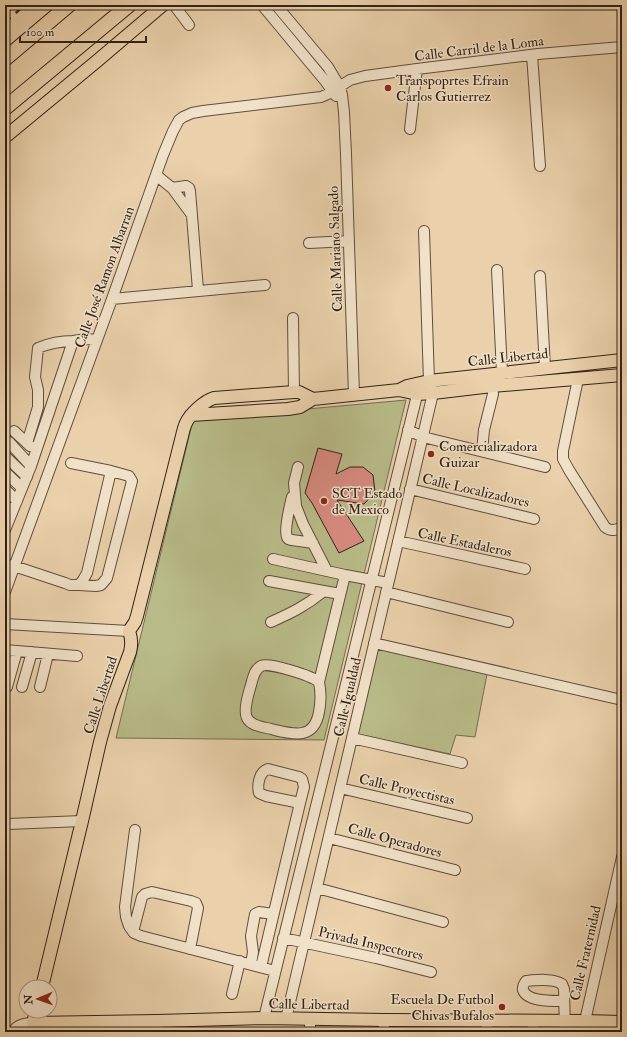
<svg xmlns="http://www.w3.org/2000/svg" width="627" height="1037" viewBox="0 0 627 1037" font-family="'IM FELL Double Pica',serif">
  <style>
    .green { fill: #b8bb88; stroke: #756e50 }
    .building { fill: #d78a7f; stroke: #322119 }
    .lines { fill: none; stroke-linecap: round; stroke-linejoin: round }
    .minor-casing { stroke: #604d3e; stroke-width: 12 }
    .major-casing { stroke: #322119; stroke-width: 14 }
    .highway-casing { stroke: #322119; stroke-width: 16 }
    .minor { stroke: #f1e1c8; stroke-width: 10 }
    .major { stroke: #ead1ab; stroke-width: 12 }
    .highway { stroke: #ead1ab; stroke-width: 14 }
    .rail { stroke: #322119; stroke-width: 2.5; stroke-dasharray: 7 7; stroke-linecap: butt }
    .poi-dot { fill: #8f2418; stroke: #f1e1c8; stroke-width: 1.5 }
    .labels { text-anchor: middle; stroke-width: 3; stroke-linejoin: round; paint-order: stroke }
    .street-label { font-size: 14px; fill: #322119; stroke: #f1e1c8 }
    .poi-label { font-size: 14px; fill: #322119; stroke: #f1e1c8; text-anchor: start }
  </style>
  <rect width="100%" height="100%" fill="#ead1ab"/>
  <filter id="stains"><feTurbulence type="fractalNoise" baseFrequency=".005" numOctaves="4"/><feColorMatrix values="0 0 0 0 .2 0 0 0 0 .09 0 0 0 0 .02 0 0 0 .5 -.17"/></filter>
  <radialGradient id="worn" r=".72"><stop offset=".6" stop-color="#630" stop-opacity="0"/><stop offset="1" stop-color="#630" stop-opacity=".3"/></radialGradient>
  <path class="green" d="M406,400L324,740L116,738L193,420L296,410Z
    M374,644L487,674L475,737L456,735L450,754L353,733Z"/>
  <path class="building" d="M318,448L342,454L336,474L350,467H363L373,475L375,492L364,504L337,500L364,541L339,553L312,503L305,493Z"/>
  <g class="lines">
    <g class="minor-casing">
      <path id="minor" d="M174,5L189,25
        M262,5L326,82L336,96
        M276,5L328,67L340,87L342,95L344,112L346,154L354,395
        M532,55L540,166
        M410,129L417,69
        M156,175L172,188L192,215
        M172,188L186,186L189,188L190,191L198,290
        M309,243L349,241
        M497,270L502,373
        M540,276L545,368
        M112,299L265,285
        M293,318L294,392
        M73,341L87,339L96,340
        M578,379L563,451V459L569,470L605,527C611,532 616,530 622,527
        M408,430L423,437L545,467
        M14,431L30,446
        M9,442L31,466
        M482,451L484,430L493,394L492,386
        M5,456L27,477
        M71,463L111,471L129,476L132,481L107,578L101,585L96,586L79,585
        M298,467L294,483L296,506L303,524L327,571
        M5,472L22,488
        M5,489L17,501
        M410,489L534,519
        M292,497C290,505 284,531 287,537C288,540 289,539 292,540L313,543
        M5,504L12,513
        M5,530L31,466L73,341C61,341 50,343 38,348L35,377L38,390V407L27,443
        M398,541L525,569
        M273,559L345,575L388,583
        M5,565L14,566L65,583L70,585H79L83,580L87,573L111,471
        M269,581L340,594
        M5,592L112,299L163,155L173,131L179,120L183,117L192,113L203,111L321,97L328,94L350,80L365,76L417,69L538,54L622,47
        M386,592L508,622
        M271,622C291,613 306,606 324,591
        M5,624L129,631
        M374,643L622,700
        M5,650L77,656
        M319,682C312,676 269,662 261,666C254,670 253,678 251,685C249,692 243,710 247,718C251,726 263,727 271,729C292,734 314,741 319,712C321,702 321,692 319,682L345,575
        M7,687L17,651
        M22,687L32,652
        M40,687L48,654
        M352,738L462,763
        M340,788L467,818
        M8,824L82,821
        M135,830L125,907L126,917L129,926L134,933L141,936L275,971
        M329,838L455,870
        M317,888L443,922
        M133,932L142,897L145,894L152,892L191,901L196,903L198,908L190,949
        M283,938L376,958L431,972
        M251,964L253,952L251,936L255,914L259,912L273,914
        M261,967L300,803L304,787L302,779L299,777L268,769C259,772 257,785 259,793L266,796L300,803
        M232,994L240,961
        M564,1001C553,1001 527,1002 523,990C522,986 524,984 526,981C536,980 553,978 562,984L564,989L565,1032
        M264,1018L419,387
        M286,1019L433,393L429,381L424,231
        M384,1020V1032
        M157,1021L158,1032
        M487,1021V1032
        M585,1021L622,857
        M13,1032C17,1024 25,1023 33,1023
        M310,1032V1019
        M533,1032V1021"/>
    </g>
    <g class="major-casing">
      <path id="major" d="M5,137L97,61L163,5
        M399,390L417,394L433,393L492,386L622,375
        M191,415L288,409L300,407L313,399L399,390L407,386L429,381L622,360
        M42,987L82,821L100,742L110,706L130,652C132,644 132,639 129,631L135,622L137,616L182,436C183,432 184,427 186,423C190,414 204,401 214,398L294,392H299L313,399
        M36,1011L33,1023L157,1021L264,1018L384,1020L585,1021L622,1022"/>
    </g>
    <g class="highway-casing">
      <path id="highway" d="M5,59L69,5
        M5,108L129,5"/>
    </g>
    <use href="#minor" class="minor"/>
    <use href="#major" class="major"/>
    <use href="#highway" class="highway"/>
    <path class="rail" d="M5,14L15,5
      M5,22L25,5"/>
  </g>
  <g class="poi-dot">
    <circle cx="388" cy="88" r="4"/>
    <circle cx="431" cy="454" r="4"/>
    <circle cx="324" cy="501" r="4"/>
    <circle cx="502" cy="1007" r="4"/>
  </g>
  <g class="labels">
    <g class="street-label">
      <text transform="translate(479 48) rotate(-7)" y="5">Calle Carril de la Loma</text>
      <text transform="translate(335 249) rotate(-92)" y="5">Calle Mariano Salgado</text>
      <text transform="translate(104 277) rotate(-70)" y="5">Calle José Ramon Albarran</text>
      <text transform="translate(508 357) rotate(-6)" y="5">Calle Libertad</text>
      <text transform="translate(476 490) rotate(13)" y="5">Calle Localizadores</text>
      <text transform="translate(465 542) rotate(12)" y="5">Calle Estadaleros</text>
      <text transform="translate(100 695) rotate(-72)" y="5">Calle Libertad</text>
      <text transform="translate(347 697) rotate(-77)" y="5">Calle Igualdad</text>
      <text transform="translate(407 789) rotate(13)" y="5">Calle Proyectistas</text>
      <text transform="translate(395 840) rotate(15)" y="5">Calle Operadores</text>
      <text transform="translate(371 943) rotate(13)" y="5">Privada Inspectores</text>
      <text transform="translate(585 953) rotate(-77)" y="5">Calle Fraternidad</text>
      <text transform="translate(309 1004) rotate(1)" y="5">Calle Libertad</text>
    </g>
    <g class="poi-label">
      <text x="396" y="85">Transpoprtes Efrain<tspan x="396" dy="16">Carlos Gutierrez</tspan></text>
      <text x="439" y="451">Comercializadora<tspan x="439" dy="16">Guizar</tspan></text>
      <text x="332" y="498">SCT Estado<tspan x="332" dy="16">de Mexico</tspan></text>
      <text x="494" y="1004" text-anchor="end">Escuela De Futbol<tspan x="494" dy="16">Chivas Bufalos</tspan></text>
    </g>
  </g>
  <rect width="627" height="1037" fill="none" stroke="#ead1ab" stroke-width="20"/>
  <rect x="6" y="6" width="615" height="1025" fill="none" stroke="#322119" stroke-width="2"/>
  <rect x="10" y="10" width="607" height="1017" fill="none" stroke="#322119"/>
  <g transform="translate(38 999) rotate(268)"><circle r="19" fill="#f1e1c8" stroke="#a59482"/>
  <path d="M0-3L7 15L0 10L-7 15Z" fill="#8f2418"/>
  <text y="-6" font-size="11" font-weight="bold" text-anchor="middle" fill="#322119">N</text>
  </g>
  <path d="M20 36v6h126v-6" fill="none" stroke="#322119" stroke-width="2"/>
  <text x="26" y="36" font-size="12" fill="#322119" stroke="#f1e1c8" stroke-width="3" paint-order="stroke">100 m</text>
  <rect width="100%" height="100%" filter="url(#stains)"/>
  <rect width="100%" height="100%" fill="url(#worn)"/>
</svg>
